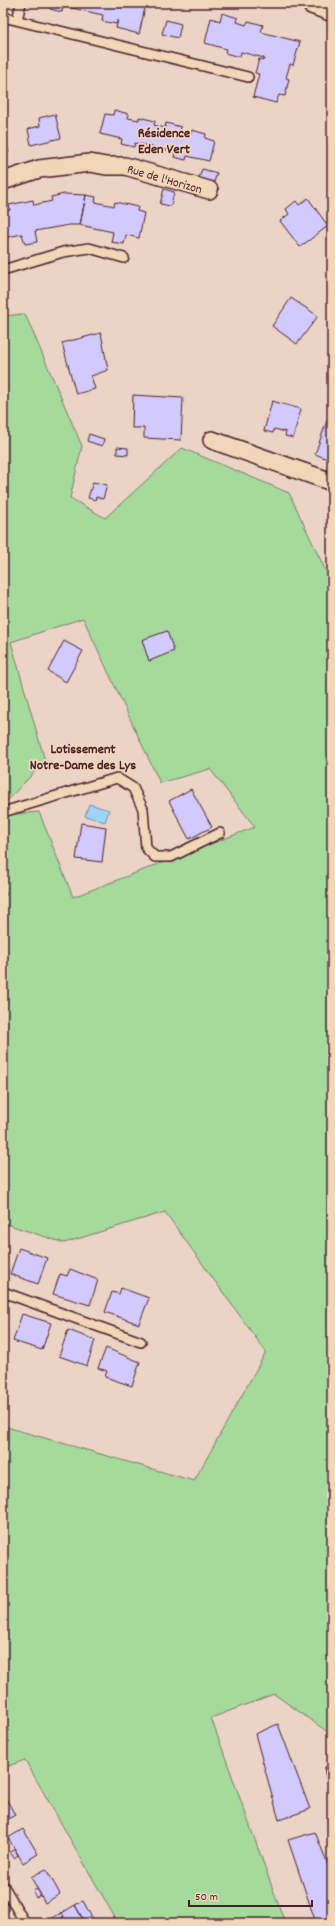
<svg xmlns="http://www.w3.org/2000/svg" width="335" height="1926" viewBox="0 0 335 1926" font-family="Dekko,sans-serif">
  <style>
    .green { fill: #a6da9d; stroke: #787c64 }
    .water { fill: #9ed4fd; stroke: #7c8ca9 }
    .lines { fill: none; stroke-linecap: round; stroke-linejoin: round }
    .stream { stroke: #7c8ca9; stroke-width: 5 }
    .building { fill: #d2cafd; stroke: #4a1f2b }
    .lane-casing { stroke: #4a1f2b; stroke-width: 12 }
    .street-casing { stroke: #4a1f2b; stroke-width: 20 }
    .secondary-casing { stroke: #4a1f2b; stroke-width: 25 }
    .lane { stroke: #f1d6b8; stroke-width: 9 }
    .street { stroke: #f1d6b8; stroke-width: 17 }
    .secondary { stroke: #f1d6b8; stroke-width: 22 }
    .labels { text-anchor: middle; stroke-width: 3.5; stroke-linejoin: round; paint-order: stroke }
    .street-label { font-size: 13px; fill: #4a1f2b; stroke: #f1d6b8 }
    .neighbourhood-label { font-size: 14px; font-weight: bold; fill: #4a1f2b; stroke: #f1d6b8 }
  </style>
  <rect width="100%" height="100%" fill="#ebd4c6"/>
  <filter id="ink" filterUnits="userSpaceOnUse"><feTurbulence type="fractalNoise" baseFrequency=".025" numOctaves="2"/><feDisplacementMap in="SourceGraphic" scale="8" xChannelSelector="R" yChannelSelector="G"/><feConvolveMatrix kernelMatrix="1 2 1 2 8 2 1 2 1" color-interpolation-filters="sRGB"/></filter>
  <g filter="url(#ink)">
    <path class="green" d="M25,314L82,446L70,498L105,518L182,448L289,493L332,584V1735L274,1694L211,1718L285,1923H118L25,1760L3,1768V1426L194,1481L266,1352L165,1212L64,1243L3,1223V815L39,812L73,897L255,827L210,769L160,783L83,618L11,642L45,761L3,805V316Z"/>
    <path class="water" d="M89,804L109,810L105,822L85,816Z"/>
    <g class="lines">
      <path class="stream" d="M3,894H5"/>
    </g>
    <path class="building" d="M49,3H146L139,34L116,28L118,20L116,24L102,21L103,15L63,6L62,12L50,9L51,3Z
      M222,13L238,18L237,22L246,25L248,21L263,25L261,32L300,42L293,65L290,64L286,78L289,79L285,96L279,95L276,103L253,97L259,74L255,73L259,59L264,60V58L241,52L240,57L225,53L226,49L205,43L211,18L220,21Z
      M166,20L181,24L178,38L162,34Z
      M114,110L129,114L128,118L139,120V117L155,121L154,125L165,128L166,123L181,127L180,131L191,133L192,130L206,134L205,138L214,141L209,161L187,156L186,160L174,157L175,152L135,143L134,147L121,144L122,139L100,134L105,114L113,115Z
      M55,114L61,138L31,145L28,129L40,126L39,118Z
      M3,135L9,152L3,154Z
      M202,169L217,173L214,182L199,178Z
      M164,189L174,192L171,206L160,204Z
      M64,194L86,195L80,225H69L35,231L37,242L25,244L22,234L3,238V212L10,210L9,205L33,200L34,205L52,201L51,197Z
      M86,195L96,197L95,202L114,206L115,202L138,207L137,211L144,213L139,238L126,235L124,244L111,242L113,232L80,225Z
      M308,198L328,226L300,247L280,221L289,214L286,209L296,201L299,205Z
      M291,298L318,316L297,344L272,326Z
      M101,333L108,370L91,376L95,389L76,394L62,343Z
      M133,395L183,398L181,440L144,438V428H132Z
      M272,401L301,409L293,438L285,436L286,432L274,429L273,433L264,431Z
      M328,418L332,419V461L315,454Z
      M89,434L104,439L102,446L87,441Z
      M117,447L128,448V455L117,454Z
      M93,482L107,485L103,499L96,497L95,500L88,498Z
      M167,631L174,651L149,661L142,640Z
      M64,641L83,651L66,682L48,671Z
      M191,789L212,827L189,839L169,801Z
      M81,823L106,827L102,862L76,859Z
      M19,1248L47,1258L38,1284L10,1274Z
      M70,1269L98,1280L90,1305L53,1294L60,1274L67,1276Z
      M121,1288L149,1298L139,1324L105,1312L112,1292L119,1294Z
      M22,1314L51,1323L42,1350L13,1341Z
      M68,1330L95,1340L87,1366L59,1356Z
      M106,1348L140,1362L132,1386L105,1377L107,1371L98,1368Z
      M278,1724L310,1809L279,1820L255,1734Z
      M3,1793L15,1815L3,1822Z
      M23,1829L38,1854L23,1863L8,1838Z
      M315,1832L332,1875V1923H316L288,1840Z
      M15,1849L18,1855L14,1858L10,1852Z
      M46,1869L60,1894L45,1903L31,1877Z
      M37,1889L41,1895L36,1898L33,1891Z
      M83,1901L95,1923H85L75,1905Z
      M75,1905L85,1923H60L58,1920L64,1917L62,1913Z
      M62,1913L64,1917L58,1920L60,1923H56L53,1917Z"/>
    <g class="lines">
      <g class="lane-casing">
        <path id="lane" d="M3,17L248,77
          M17,20L21,3
          M3,270L63,252L89,248L124,258
          M3,812L117,778L133,788L143,809L146,848L155,857H171L220,833
          M3,1292L141,1342
          M330,1770L332,1779
          M3,1885L25,1923"/>
      </g>
      <g class="street-casing">
        <path id="street" d="M3,181L39,169L90,163L106,166H125L209,190
          M212,440L332,482"/>
      </g>
      <g class="secondary-casing">
        <path id="secondary" d="M313,3L332,10"/>
      </g>
      <use href="#lane" class="lane"/>
      <use href="#street" class="street"/>
      <use href="#secondary" class="secondary"/>
    </g>
  </g>
  <g class="labels">
    <g class="street-label">
      <text transform="translate(165 178) rotate(16)" y="5">Rue de l'Horizon</text>
    </g>
    <g class="neighbourhood-label">
      <text x="164" y="137">Résidence<tspan x="164" dy="16">Eden Vert</tspan></text>
      <text x="83" y="753">Lotissement<tspan x="83" dy="16">Notre-Dame des Lys</tspan></text>
    </g>
  </g>
  <rect width="335" height="1926" fill="none" stroke="#f1d6b8" stroke-width="16"/>
  <rect x="8" y="8" width="319" height="1910" fill="none" stroke="#4a1f2b" stroke-width="1.5" filter="url(#ink)"/>
  <path d="M189 1900v6h123v-6" fill="none" stroke="#4a1f2b" stroke-width="2"/>
  <text x="195" y="1900" font-size="12" fill="#4a1f2b" stroke="#f1d6b8" stroke-width="3" paint-order="stroke">50 m</text>
</svg>
